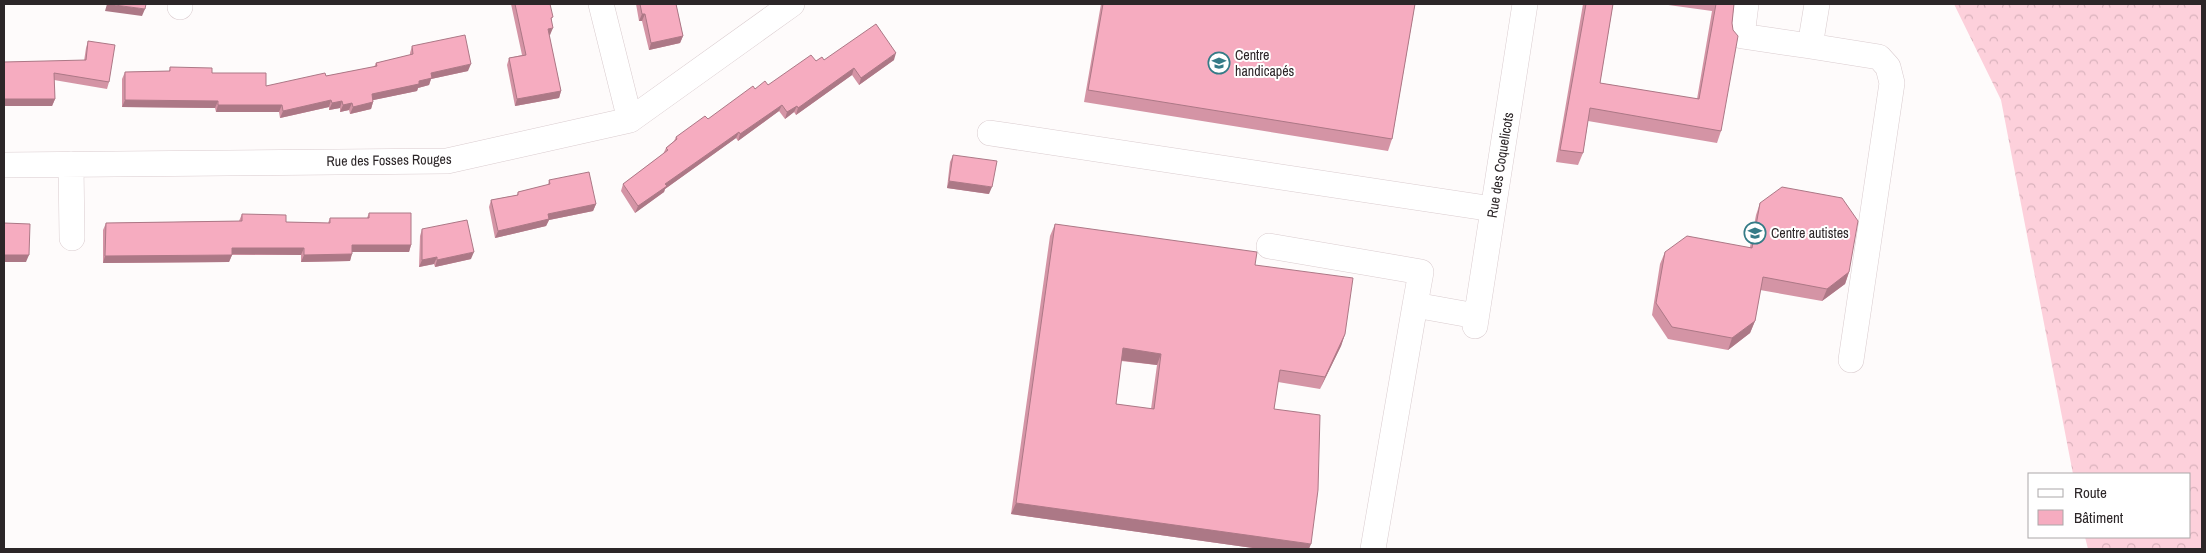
<svg xmlns="http://www.w3.org/2000/svg" width="2206" height="553" viewBox="0 0 2206 553" font-family="'Archivo Narrow',sans-serif">
  <style>
    .forest { fill: url(#forest-crowns) }
    .lines { fill: none; stroke-linecap: round; stroke-linejoin: round }
    .minor-casing { stroke: #dacccf; stroke-width: 26 }
    .minor { stroke: #fff; stroke-width: 25 }
    .wall { fill: #d494a5; fill-rule: evenodd }
    .shaded-wall { fill: #ac7886 }
    .building { fill: #f6acc0; stroke: #ac7886; fill-rule: evenodd }
    .labels { text-anchor: middle; stroke-width: 4; stroke-linejoin: round; paint-order: stroke }
    .poi-label { font-size: 14px; fill: #2c2628; stroke: #fff; text-anchor: start }
    .street-label { font-size: 14px; fill: #2c2628; stroke: #fff }
  </style>
  <defs>
    <pattern id="forest-crowns" width="20" height="18" patternUnits="userSpaceOnUse" patternTransform="scale(1.25)"><rect width="20" height="18" fill="#fdd0db"/><path d="M2 6a3 3 0 1 1 6 0M12 15a3 3 0 1 1 6 0" fill="none" stroke="#d9b2bc"/></pattern>
  </defs>
  <rect width="100%" height="100%" fill="#fefbfb"/>
  <path class="forest" d="M1954,4H2202V549H2088L2085,537H2190V474H2073L2001,100Z"/>
  <g class="lines">
    <g class="minor-casing">
      <path id="minor" d="M601,4L630,120
        M1746,4L1742,36L1810,46L1817,4
        M180,7V4
        M1810,46L1879,57L1888,67L1892,83L1851,360
        M990,133L1493,209
        M71,164L72,238
        M4,165L447,161L630,120L792,4
        M1269,246L1421,272L1415,305
        M1475,326L1525,4
        M1373,549L1415,305L1476,316"/>
    </g>
    <use href="#minor" class="minor"/>
  </g>
  <path class="wall" d="M511,4H550L552,22L550,35H549L561,91L559,98L515,106L507,65L509,58L522,55Z
    M636,4H676L683,36L680,43L649,50L642,21H639Z
    M1101,4H1415L1392,139L1388,151L1084,102Z
    M1583,4H1613L1600,83L1697,99L1712,11L1661,4H1734L1721,131L1717,143L1588,121L1583,153L1578,165L1556,162Z
    M88,41L109,82L107,89L54,80L55,99L52,106L4,62L84,61L86,48Z
    M412,46L468,71L431,79L429,85L418,88L417,91L373,100V102L371,109L350,114L349,110L340,112V108L329,110V107L280,118L279,112H216L215,108L122,107V79L125,72L169,71L170,67L212,73L266,86L326,76L374,67L376,63L410,55V53Z
    M824,60H894L859,85L852,75L796,115L794,112L785,119L779,111L738,141L736,138L665,189L664,192L635,213L621,191L623,184L663,154L666,148L674,141L676,137L708,119L755,89L768,85L816,61Z
    M953,155L989,194L947,188L950,162Z
    M549,180L596,204L593,211L549,220L546,226L495,238L489,207L491,200L517,195L518,192L548,185Z
    M1760,203L1849,272L1845,284L1822,301L1760,290L1755,321L1750,333L1728,350L1668,339L1652,315L1660,264L1665,252L1750,247L1756,215Z
    M369,213L411,245L409,252H352L350,261L301,262V255H232L229,262L103,263V230L106,223L239,221L242,214L286,222L328,223L330,218H367Z
    M1055,224L1255,265L1345,334L1341,346L1320,389L1278,382L1274,409L1309,549H1260L1011,514L1050,236ZM1121,361L1157,365L1151,409L1116,404Z
    M422,229L471,259L435,267L434,264L419,267L420,236Z"/>
  <path class="shaded-wall" d="M107,4L145,9L142,16L105,11Z
    M642,14H645L642,21H639Z
    M553,28L550,35L546,36L548,29Z
    M683,36L680,43L649,50L651,43Z
    M896,53L894,60L859,85L861,78Z
    M471,64L468,71L431,79L429,85L418,88L417,91L369,101L372,94L419,81L431,73Z
    M854,68L852,75L796,115L798,108Z
    M561,91L559,98L515,106L517,99Z
    M4,99H55L52,106H4Z
    M125,100L218,101L215,108L122,107Z
    M331,100L329,107L280,118L283,111Z
    M342,101L340,108L329,110L332,103Z
    M373,102L371,109L350,114L353,107Z
    M352,103L349,110L340,112L343,105Z
    M218,105H282L279,112H216Z
    M782,105L779,111L738,141L740,134Z
    M797,106L794,112L785,119L787,112Z
    M739,132L736,138L665,189L664,192L635,213L638,206L665,184Z
    M949,181L992,187L989,194L947,188Z
    M596,204L593,211L549,220L546,226L495,238L498,231L548,214Z
    M352,245H411L409,252H350Z
    M232,248H304L301,255L229,254Z
    M474,252L471,259L435,267L437,260Z
    M352,254L350,261L301,262L304,255Z
    M4,255H29L26,262H4Z
    M232,255L229,262L103,263L105,256Z
    M437,257L434,264L419,267L422,260Z
    M1849,272L1845,284L1822,301L1827,289Z
    M1755,321L1750,333L1728,350L1732,338Z
    M1345,334L1341,346L1320,389L1325,377Z
    M1123,348L1161,354L1157,365L1118,360Z
    M1016,503L1311,544L1309,549H1260L1011,514Z"/>
  <path class="building" d="M107,4H146L145,9Z
    M515,4H550L553,17L551,18L553,28L548,29L561,91L517,99L509,58L526,55Z
    M640,4H676L683,36L651,43L645,14H642Z
    M1103,4H1415L1392,139L1088,90Z
    M1586,4H1613L1600,83L1699,99L1716,4H1734L1732,23L1733,30L1738,36L1721,131L1590,108L1583,153L1560,150Z
    M876,24L896,53L861,78L854,68L798,108L797,106L787,112L782,105L740,134L739,132L665,184L667,186L638,206L623,184L668,150L666,148L677,139L676,137L705,116L708,119L753,86L755,89L765,81L768,85L811,55L816,61L822,57L824,60Z
    M465,35L471,64L431,73L432,78L419,81V84L372,94L373,102L353,107L352,103L343,105L342,101L332,103L331,100L283,111L282,105H218V101L125,100V72L170,71V67L212,68V73H266V86L325,73L326,76L377,66L376,63L413,54L412,46Z
    M88,41L115,45L109,82L54,73L55,99H4V62L86,60Z
    M953,155L997,161L992,187L949,181Z
    M589,172L596,204L548,214L549,219L498,231L491,200L518,195V192L550,184L549,180Z
    M1782,187L1842,198L1858,221L1849,272L1827,289L1763,277L1755,321L1732,338L1672,327L1656,303L1665,252L1687,236L1752,248L1760,203Z
    M369,213H411V245H352V254L304,255V248H232V255L105,256L106,223L242,221V214L286,215V222L330,223V218H369Z
    M467,220L474,252L437,260V257L422,260V229Z
    M4,223L30,224L29,255H4Z
    M1055,224L1257,252L1255,265L1353,278L1345,334L1325,377L1280,370L1274,409L1320,415L1318,490L1311,544L1016,503ZM1123,348L1161,354L1154,409L1116,404Z"/>
  <defs>
    <g id="school-ring" transform="scale(1.125)"><circle r="9.5" fill="#fff" stroke="#357b87" stroke-width="1.5"/><path d="M0-5L7-2L0 1L-7-2ZM-4 1L0 2.5L4 1V4Q0 6-4 4Z" fill="#357b87"/></g>
  </defs>
  <g fill-rule="evenodd">
    <use href="#school-ring" x="1219" y="63"/>
    <use href="#school-ring" x="1755" y="233"/>
  </g>
  <g class="labels">
    <g class="poi-label">
      <text x="1235" y="60">Centre<tspan x="1235" dy="16">handicapés</tspan></text>
      <text x="1771" y="238">Centre autistes</text>
    </g>
    <g class="street-label">
      <text transform="translate(389 160) rotate(-1)" y="5">Rue des Fosses Rouges</text>
      <text transform="translate(1500 165) rotate(-81)" y="5">Rue des Coquelicots</text>
    </g>
  </g>
  <rect width="2206" height="553" fill="none" stroke="#2c2628" stroke-width="10"/>
  <rect x="2028" y="473" width="162" height="65" fill="#ffffff" stroke="#aba8a9"/>
  <rect x="2038" y="489" width="25" height="8" fill="#ffffff" stroke="#aba8a9"/>
  <text x="2074" y="498" font-size="15" fill="#2c2628">Route</text>
  <rect x="2038" y="510" width="25" height="15" fill="#f6acc0" stroke="#aba8a9"/>
  <text x="2074" y="523" font-size="15" fill="#2c2628">Bâtiment</text>
</svg>
